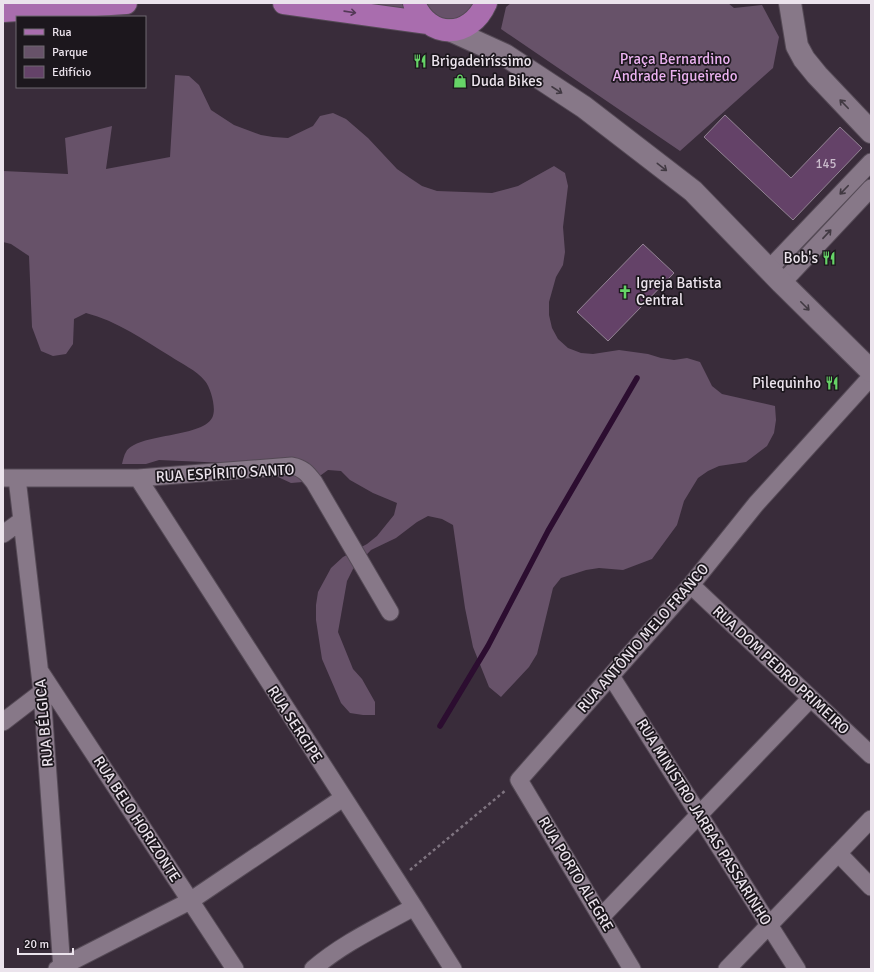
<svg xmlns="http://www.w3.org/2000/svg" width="874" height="972" viewBox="0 0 874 972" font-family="Signika,sans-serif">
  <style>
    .green { fill: #675269 }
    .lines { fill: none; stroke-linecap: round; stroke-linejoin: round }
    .stream { stroke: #2c0d30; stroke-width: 5.5 }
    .building { fill: #644268; stroke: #938494 }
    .street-casing { stroke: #554a56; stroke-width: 19 }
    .secondary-casing { stroke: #554a56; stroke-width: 24 }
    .primary-casing { stroke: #554a56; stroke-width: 24 }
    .path { stroke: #7f7480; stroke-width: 2.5; stroke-dasharray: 3 3; stroke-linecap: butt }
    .street { stroke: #877888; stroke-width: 17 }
    .secondary { stroke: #877888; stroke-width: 22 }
    .primary { stroke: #a96dae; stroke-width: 22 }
    .oneway { stroke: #543957 }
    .oneway2 { stroke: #413942 }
    .labels { text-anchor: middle; stroke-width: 3.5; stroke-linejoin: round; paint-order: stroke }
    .number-label { font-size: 13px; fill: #c9bbcb }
    .park-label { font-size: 15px; fill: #eab1ef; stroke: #1c171d }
    .poi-label { font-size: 15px; fill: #ebe3ec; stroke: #1c171d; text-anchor: start }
    .street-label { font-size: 15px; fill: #ebe3ec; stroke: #1c171d }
  </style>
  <rect width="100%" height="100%" fill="#392c3a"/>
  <path class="green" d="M339,3H407L413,16Z
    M419,3H481L480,5L445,25Z
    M511,3H728L734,8L762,5L779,37L773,68L680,151L501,29L506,7Z
    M175,75L189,76L199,85L211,110L234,125L261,135L273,137L288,138L313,126L320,116L333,113L346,119L368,138L397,169L410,178L422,186L437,191L492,193L518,186L554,166L565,173L568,186L563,227L565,252L563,265L556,277L549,302V315L552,328L558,339L568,348L581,353L593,354L619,350L648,354L661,358L674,360L687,358L700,362L712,386L722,394L775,406L776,420L774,433L767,446L746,462L719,466L708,471L698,478L684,501L677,525L652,559L623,570L599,568L586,570L561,578L553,588L537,654L529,667L501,697L489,687L473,647L465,608L453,525L442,519L428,516L417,522L396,538L371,550L353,569L347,581L338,632L353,669L362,679L375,702V715H363L350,713L341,703L322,659L316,620V605L318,592L331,568L343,557L367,544L377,536L394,515L397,503L373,493L350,480L341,471L328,470L317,478L303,482L291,483L265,471L227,463L159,460L146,464H122C123,460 124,455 126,452C137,433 201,438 212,418C217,410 211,388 205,381C196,370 182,364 170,356C144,340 117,321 86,313L74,319L73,344L66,354L53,356L41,351L32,327L29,256L11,244L3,242V171L68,174L65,138L112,126L106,169L170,157Z"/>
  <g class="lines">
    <path class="stream" d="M440,726L488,646L548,531L637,378"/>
  </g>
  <path class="building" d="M725,115L791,178L840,127L862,148L793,220L704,137Z
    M643,244L674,273L608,341L577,312Z"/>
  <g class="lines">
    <g class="street-casing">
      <path id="street" d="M769,269L871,162
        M782,283L871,188
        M3,478H138L292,466C303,468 307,473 314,482L390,612
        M17,478L42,692L62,969
        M138,478L414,907L453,969
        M3,534L21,521
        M691,585L871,755
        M41,673L235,969
        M611,676L797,969
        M3,722L42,692
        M838,853L871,887
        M602,916L810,699
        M57,969L190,901L343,798
        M313,969C343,943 380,926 414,907
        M632,969L519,780L691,585L756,504L871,377
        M727,969L871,819"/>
    </g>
    <g class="secondary-casing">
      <path id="secondary" d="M790,3L797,46L804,59L817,75L871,132
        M450,30L505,55L584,107L693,191L782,283L871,371"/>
    </g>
    <g class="primary-casing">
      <path id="primary" d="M284,3L428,23
        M414,3C429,40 470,39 486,3
        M3,11L126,3"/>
    </g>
    <path class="path" d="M410,870L506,790"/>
    <use href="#street" class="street"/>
    <use href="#secondary" class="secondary"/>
    <use href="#primary" class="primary"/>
  </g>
  <defs><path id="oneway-shaft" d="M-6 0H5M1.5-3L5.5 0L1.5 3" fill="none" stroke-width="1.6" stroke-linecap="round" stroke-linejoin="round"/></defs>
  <use class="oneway" href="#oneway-shaft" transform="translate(350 12) rotate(8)"/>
  <g class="oneway2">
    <use href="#oneway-shaft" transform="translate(557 90) rotate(33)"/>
    <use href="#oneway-shaft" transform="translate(844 104) rotate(-134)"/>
    <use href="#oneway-shaft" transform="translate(662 167) rotate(38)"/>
    <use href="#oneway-shaft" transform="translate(844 190) rotate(134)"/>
    <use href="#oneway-shaft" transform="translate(827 234) rotate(-47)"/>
    <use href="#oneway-shaft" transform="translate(805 306) rotate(45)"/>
  </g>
  <defs>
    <g id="restaurant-bare" transform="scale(1.08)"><path d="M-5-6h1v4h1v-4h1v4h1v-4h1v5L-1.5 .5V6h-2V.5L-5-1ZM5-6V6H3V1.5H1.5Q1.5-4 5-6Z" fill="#66d467" stroke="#1c171d" stroke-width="2.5" paint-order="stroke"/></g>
    <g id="shop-bare" transform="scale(1.08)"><path d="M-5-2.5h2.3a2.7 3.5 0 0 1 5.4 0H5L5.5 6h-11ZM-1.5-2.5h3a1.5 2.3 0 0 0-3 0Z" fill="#66d467" stroke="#1c171d" stroke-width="2.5" paint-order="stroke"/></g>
    <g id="church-bare" transform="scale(1.08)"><path d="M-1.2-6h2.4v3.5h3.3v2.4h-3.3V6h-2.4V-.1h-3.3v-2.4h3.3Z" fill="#66d467" stroke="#1c171d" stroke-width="2.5" paint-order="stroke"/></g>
  </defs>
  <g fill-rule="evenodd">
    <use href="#restaurant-bare" x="420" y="61"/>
    <use href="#shop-bare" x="460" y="81"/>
    <use href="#restaurant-bare" x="829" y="258"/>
    <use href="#church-bare" x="625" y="292"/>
    <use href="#restaurant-bare" x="832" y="383"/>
  </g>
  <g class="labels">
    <g class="number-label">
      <text x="826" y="168">145</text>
    </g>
    <g class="park-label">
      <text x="675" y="64">Praça Bernardino<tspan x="675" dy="17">Andrade Figueiredo</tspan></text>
    </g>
    <g class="poi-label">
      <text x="431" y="66">Brigadeiríssimo</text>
      <text x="471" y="86">Duda Bikes</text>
      <text x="818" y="263" text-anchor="end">Bob's</text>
      <text x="636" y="288">Igreja Batista<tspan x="636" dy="17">Central</tspan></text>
      <text x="821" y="388" text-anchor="end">Pilequinho</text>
    </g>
    <g class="street-label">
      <text transform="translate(225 473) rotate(-3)" y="5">RUA ESPÍRITO SANTO</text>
      <text transform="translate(643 638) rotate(-49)" y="5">RUA ANTÔNIO MELO FRANCO</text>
      <text transform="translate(781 670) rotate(43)" y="5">RUA DOM PEDRO PRIMEIRO</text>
      <text transform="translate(44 723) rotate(-95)" y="5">RUA BÉLGICA</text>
      <text transform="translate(295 724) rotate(57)" y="5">RUA SERGIPE</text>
      <text transform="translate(137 819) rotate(57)" y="5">RUA BELO HORIZONTE</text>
      <text transform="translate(704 822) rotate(58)" y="5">RUA MINISTRO JARBAS PASSARINHO</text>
      <text transform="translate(576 874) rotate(59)" y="5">RUA PORTO ALEGRE</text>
    </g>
  </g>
  <rect width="874" height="972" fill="none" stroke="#ebe3ec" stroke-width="8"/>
  <rect x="16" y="16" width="130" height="72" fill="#1c171d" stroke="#6f6970"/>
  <rect x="24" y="29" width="20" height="6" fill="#a96dae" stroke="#6f6970"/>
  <text x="52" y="36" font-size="12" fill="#ebe3ec">Rua</text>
  <rect x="24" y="46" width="20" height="12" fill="#675269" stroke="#6f6970"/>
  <text x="52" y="56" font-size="12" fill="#ebe3ec">Parque</text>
  <rect x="24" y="66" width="20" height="12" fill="#644268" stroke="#6f6970"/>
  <text x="52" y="76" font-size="12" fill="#ebe3ec">Edifício</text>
  <path d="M18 948v6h55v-6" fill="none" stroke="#ebe3ec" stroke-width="2"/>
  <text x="24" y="948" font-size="12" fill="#ebe3ec" stroke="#1c171d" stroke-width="3" paint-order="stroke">20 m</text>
</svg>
